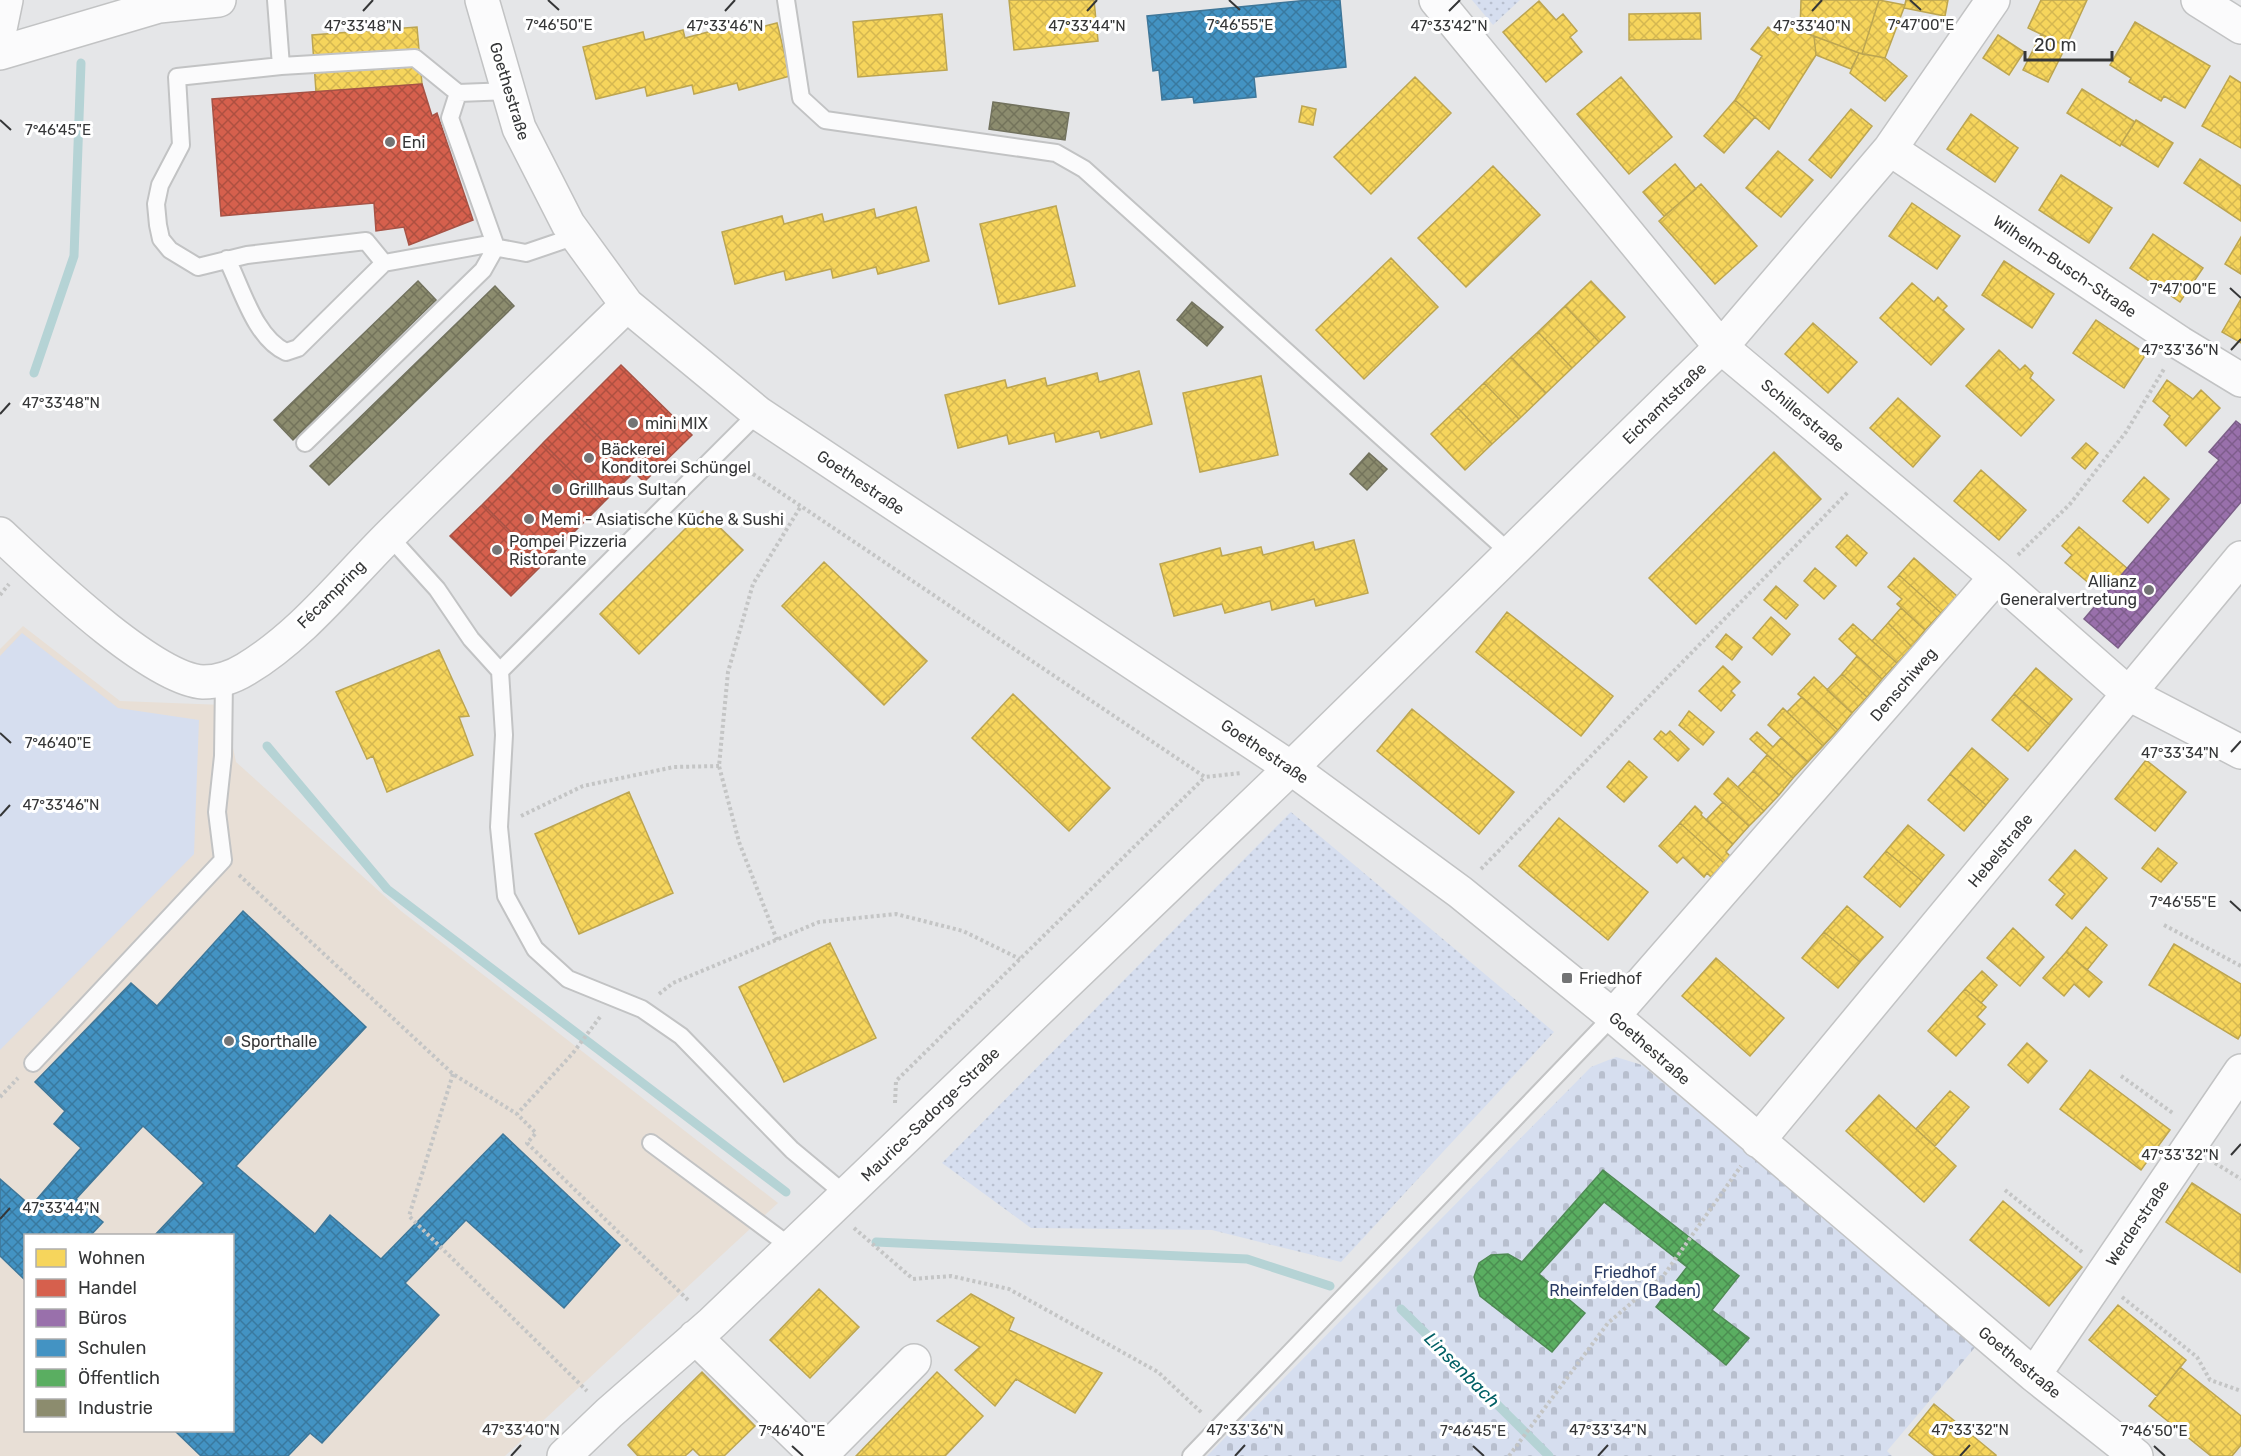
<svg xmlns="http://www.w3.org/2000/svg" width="2241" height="1456" viewBox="0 0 2241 1456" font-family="Rubik,sans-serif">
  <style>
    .education { fill: #e8dfd6; fill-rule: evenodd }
    .green { fill: #d6deef }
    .cemetery { fill: url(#cemetery-stones) }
    .park { fill: url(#park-dots) }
    .homes { fill: url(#homes-cross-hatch); stroke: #bca551; stroke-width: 1.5 }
    .shops { fill: url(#shops-cross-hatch); stroke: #a65346; stroke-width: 1.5 }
    .offices { fill: url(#offices-cross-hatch); stroke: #7b5f88; stroke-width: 1.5 }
    .schools { fill: url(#schools-cross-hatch); stroke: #3f7799; stroke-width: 1.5 }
    .public { fill: url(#public-cross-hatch); stroke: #4f8a54; stroke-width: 1.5 }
    .industry { fill: url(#industry-cross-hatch); stroke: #72725e; stroke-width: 1.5 }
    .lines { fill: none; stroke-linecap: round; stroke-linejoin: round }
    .stream { stroke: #b5d3d5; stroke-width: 9 }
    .lane-casing { stroke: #c2c3c4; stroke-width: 20 }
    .street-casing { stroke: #c2c3c4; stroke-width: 36 }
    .secondary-casing { stroke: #c2c3c4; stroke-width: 36 }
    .path { stroke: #c4c5c5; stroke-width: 4; stroke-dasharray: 3 3; stroke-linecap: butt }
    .lane { stroke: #fbfbfc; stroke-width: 16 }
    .street { stroke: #fbfbfc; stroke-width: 33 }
    .secondary { stroke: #fbfbfc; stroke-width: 33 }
    .ticks { fill: none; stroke: #353637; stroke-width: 2 }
    .poi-dot { fill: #737475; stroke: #fff; stroke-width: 2 }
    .labels { text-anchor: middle; stroke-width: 6; stroke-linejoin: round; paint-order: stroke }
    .street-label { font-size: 16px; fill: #353637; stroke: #fff }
    .poi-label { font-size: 16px; fill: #353637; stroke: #fff; text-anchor: start }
    .park-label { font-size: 16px; fill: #293b64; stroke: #fff }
    .water-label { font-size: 18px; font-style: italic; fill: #016065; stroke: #fff }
    .ticks-label { font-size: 15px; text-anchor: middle; fill: #353637; stroke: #fff; stroke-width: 6; stroke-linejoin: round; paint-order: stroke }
  </style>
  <defs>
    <pattern id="cemetery-stones" width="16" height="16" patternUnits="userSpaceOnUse" patternTransform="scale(1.5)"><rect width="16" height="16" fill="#d6deef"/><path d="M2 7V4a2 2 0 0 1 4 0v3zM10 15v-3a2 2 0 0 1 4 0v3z" fill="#b8bfce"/></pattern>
    <pattern id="park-dots" width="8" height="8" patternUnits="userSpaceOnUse" patternTransform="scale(1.5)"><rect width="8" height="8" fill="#d6deef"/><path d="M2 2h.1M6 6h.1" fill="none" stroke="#b8bfce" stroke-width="1.8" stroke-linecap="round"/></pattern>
    <pattern id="homes-cross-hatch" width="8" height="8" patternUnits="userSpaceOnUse" patternTransform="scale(1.5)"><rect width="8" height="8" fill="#f6d55c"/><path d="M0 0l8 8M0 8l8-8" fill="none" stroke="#d4b751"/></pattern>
    <pattern id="shops-cross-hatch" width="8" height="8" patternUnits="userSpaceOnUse" patternTransform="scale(1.5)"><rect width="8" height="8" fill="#d6604d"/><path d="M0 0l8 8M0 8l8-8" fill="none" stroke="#ae5041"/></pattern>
    <pattern id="offices-cross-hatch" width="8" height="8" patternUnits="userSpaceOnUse" patternTransform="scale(1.5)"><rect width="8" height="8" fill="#9970ab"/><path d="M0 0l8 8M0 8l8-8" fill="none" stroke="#7e5d8c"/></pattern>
    <pattern id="schools-cross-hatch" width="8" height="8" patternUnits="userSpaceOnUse" patternTransform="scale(1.5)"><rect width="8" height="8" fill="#4393c3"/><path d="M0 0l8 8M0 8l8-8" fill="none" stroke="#39799f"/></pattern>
    <pattern id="public-cross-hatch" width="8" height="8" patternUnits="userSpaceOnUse" patternTransform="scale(1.5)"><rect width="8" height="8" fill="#5aae61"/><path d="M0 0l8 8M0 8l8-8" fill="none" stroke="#4b8e51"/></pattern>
    <pattern id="industry-cross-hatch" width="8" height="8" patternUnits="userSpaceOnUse" patternTransform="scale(1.5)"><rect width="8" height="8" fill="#8c8c6e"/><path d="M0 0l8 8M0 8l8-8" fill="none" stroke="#73735b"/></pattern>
  </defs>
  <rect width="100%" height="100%" fill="#e5e6e8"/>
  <path class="education" d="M23,626L120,701L224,705L236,762L401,911L778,1203L505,1456H0V649ZM26,1236H232V1430H26Z"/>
  <path class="green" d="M22,633L118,708L199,720L194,854L0,1050V656Z"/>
  <path class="cemetery" d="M1616,1057L1642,1065L1977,1345L1887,1451L1892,1456H1207L1591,1067Z"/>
  <path class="park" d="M1472,0H1520L1493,25Z
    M1291,812L1554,1032L1341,1262L1212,1230L1031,1228L942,1163Z"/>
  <path class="homes" d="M1009,0H1094L1098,41L1014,50Z
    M1801,0H1879L1862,54L1800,31Z
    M1879,0L1905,5L1885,58L1862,54Z
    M1906,0H1948L1945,16L1904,8Z
    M2041,0H2087L2066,46L2028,28Z
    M1539,1L1556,20L1563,14L1577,31L1570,37L1582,52L1546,82L1503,32Z
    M1700,13L1701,39L1629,40V14Z
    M942,14L947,70L858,77L853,22Z
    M2135,22L2210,66L2185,108L2164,96L2161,101L2129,82L2131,78L2110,65Z
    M777,23L790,76L739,90L737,83L694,94L692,85L647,96L645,87L596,99L583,47L643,32L645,40L683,30L685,38L735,25L737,33Z
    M1784,25L1814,36L1816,55L1769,129L1735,100L1762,56L1751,49L1768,27L1778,35Z
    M417,27L422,84L316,92L312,35Z
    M2041,34L2066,46L2048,82L2023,70Z
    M1998,35L2024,52L2009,75L1983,58Z
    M1814,36L1859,53L1851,69L1816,55Z
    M1859,53L1885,58L1907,76L1885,101L1850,73Z
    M2230,76L2241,83V148L2202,126Z
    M1415,77L1451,113L1371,194L1334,157Z
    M1621,77L1672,137L1629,174L1577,114Z
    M2082,89L2135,122L2120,146L2067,113Z
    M1735,100L1755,117L1724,153L1704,136Z
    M1302,106L1316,109L1313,125L1299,122Z
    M1851,109L1872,126L1831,178L1809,160Z
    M1971,114L2018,148L1995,182L1947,149Z
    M2136,120L2173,143L2158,167L2121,144Z
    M1778,151L1813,180L1781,217L1746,188Z
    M2200,159L2241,186V221L2184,183Z
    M1675,164L1696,189L1664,216L1643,192Z
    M1493,166L1540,215L1466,287L1418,238Z
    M2061,175L2112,208L2089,243L2039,210Z
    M1701,184L1757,246L1715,284L1659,221Z
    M1912,203L1960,236L1937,269L1889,236Z
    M1056,206L1075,286L999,304L980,224Z
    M916,207L929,261L878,274L876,267L833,278L831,269L786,280L784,271L735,284L722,232L782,216L784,224L822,214L824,222L874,209L876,218Z
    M2153,234L2203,268L2180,302L2130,268Z
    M2241,237V274L2225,264Z
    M1391,258L1438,307L1364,379L1316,330Z
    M2004,261L2054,294L2032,328L1982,295Z
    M1591,281L1625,317L1599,342L1565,306Z
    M1912,283L1934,302L1938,297L1947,306L1943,310L1964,329L1931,365L1880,318Z
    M2241,299V343L2222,332Z
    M1565,306L1599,342L1572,368L1538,332Z
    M2096,320L2146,354L2124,388L2073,353Z
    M1813,323L1857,362L1828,393L1785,354Z
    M1538,332L1572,368L1546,393L1511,357Z
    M1999,350L2020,370L2025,365L2033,373L2030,378L2054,400L2021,436L1966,386Z
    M1511,357L1546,393L1519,419L1484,383Z
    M1139,371L1152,424L1101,438L1099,431L1056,442L1054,433L1009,444L1007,435L958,448L945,395L1005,380L1007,388L1045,378L1047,386L1097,373L1099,382Z
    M1261,376L1278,455L1200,472L1183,393Z
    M2167,380L2193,399L2201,390L2220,408L2186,446L2164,425L2170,416L2153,401Z
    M1484,383L1519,419L1492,444L1458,408Z
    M1898,398L1940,436L1913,467L1870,428Z
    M1458,408L1492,444L1465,470L1431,434Z
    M2086,443L2098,453L2085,469L2072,458Z
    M1774,452L1821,499L1696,624L1649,578Z
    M1981,470L2026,510L1999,540L1954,501Z
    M2144,477L2169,499L2148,523L2123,501Z
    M703,511L743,550L639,654L600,614Z
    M2079,527L2128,569L2111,587L2098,576L2091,585L2065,563L2072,555L2062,546Z
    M1847,535L1867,553L1856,566L1836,547Z
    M1354,540L1368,593L1316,606L1314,599L1272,610L1270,601L1225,613L1222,604L1174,616L1160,564L1220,548L1222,556L1261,547L1263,555L1313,542L1315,550Z
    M1914,558L1957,596L1941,613L1899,575Z
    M824,562L927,661L884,705L782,606Z
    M1815,568L1836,586L1824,599L1804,581Z
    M1899,575L1941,613L1925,630L1897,604L1902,599L1888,587Z
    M1776,586L1798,605L1786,619L1764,600Z
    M1901,608L1925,630L1912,647L1888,623Z
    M1507,612L1613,696L1581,736L1476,652Z
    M1771,617L1790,634L1772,655L1753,638Z
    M1888,623L1912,647L1897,663L1872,641Z
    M1853,624L1897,663L1882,679L1839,639Z
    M1726,634L1742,647L1732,660L1716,647Z
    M439,650L469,716L459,717L473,755L387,792L373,756L367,759L336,692Z
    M1857,656L1882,679L1867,697L1842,674Z
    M1723,666L1740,682L1731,691L1735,695L1721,711L1699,691Z
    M2036,668L2072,699L2050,725L2014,694Z
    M1842,674L1867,697L1852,713L1827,690Z
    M1814,677L1852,713L1838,730L1798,694Z
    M1013,694L1110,788L1069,831L972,738Z
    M2014,694L2050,725L2028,751L1992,720Z
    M1802,697L1838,730L1823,746L1787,712Z
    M1783,708L1823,746L1808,762L1768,725Z
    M1412,709L1514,792L1479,834L1377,751Z
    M1689,711L1714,732L1703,745L1679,725Z
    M1661,731L1666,735L1670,731L1689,749L1678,761L1654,739Z
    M1757,732L1773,747L1781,738L1808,762L1793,778L1750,739Z
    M1972,748L2008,779L1986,805L1950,774Z
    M1767,755L1793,778L1779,795L1753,771Z
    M2146,760L2186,792L2155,831L2115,799Z
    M1629,761L1647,777L1624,802L1607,787Z
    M1753,771L1779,795L1764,811L1738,787Z
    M1950,774L1986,805L1964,831L1928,800Z
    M1728,778L1764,811L1749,826L1714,794Z
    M629,792L673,893L579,934L535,834Z
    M1723,802L1749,826L1733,844L1706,820Z
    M1695,806L1702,813L1701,815L1733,844L1726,852L1730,856L1724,863L1680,823Z
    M1559,818L1648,892L1608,940L1519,866Z
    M1680,823L1724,863L1711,877L1707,873L1704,877L1683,857L1677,863L1659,846Z
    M1908,825L1944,855L1922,881L1886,851Z
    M2158,848L2177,863L2161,882L2142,868Z
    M2075,850L2107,878L2072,919L2056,905L2065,894L2049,880Z
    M1886,851L1922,881L1900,907L1864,877Z
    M1847,906L1883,937L1860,962L1824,932Z
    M2086,927L2107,945L2087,970L2066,952Z
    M2013,928L2044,957L2020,986L1987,958Z
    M1824,932L1860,962L1838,988L1802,958Z
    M830,943L876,1038L784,1082L739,987Z
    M2174,944L2241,984V1034L2238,1039L2149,985Z
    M2066,952L2102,982L2089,997L2074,984L2064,996L2043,978Z
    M1716,958L1784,1018L1750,1056L1682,996Z
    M1982,971L1997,985L1981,1003L1965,989Z
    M1965,989L1986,1007L1977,1017L1985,1024L1956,1056L1928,1031Z
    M2027,1043L2047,1061L2028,1083L2008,1065Z
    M2090,1070L2170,1130L2141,1170L2060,1109Z
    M1950,1091L1969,1107L1935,1146L1916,1129Z
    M1879,1095L1956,1166L1924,1202L1846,1131Z
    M2192,1183L2241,1215L2240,1272L2166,1222Z
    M2003,1201L2082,1267L2049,1306L1970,1240Z
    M819,1289L859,1327L810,1378L770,1340Z
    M971,1294L1014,1318L1009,1330L1102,1373L1075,1413L1016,1379L995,1406L955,1370L980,1347L937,1321Z
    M2118,1305L2186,1360L2157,1396L2089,1340Z
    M2180,1367L2241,1416V1445L2232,1456H2211L2149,1406Z
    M702,1372L755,1426L724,1456H700L693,1449L685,1456H638L628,1445Z
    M937,1372L983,1416L945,1456H856Z
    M1934,1404L1996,1455V1456H1935L1909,1435Z"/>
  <path class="shops" d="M422,84L432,116L437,113L473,220L409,245L404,227L376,231L374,203L221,216L212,99Z
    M621,365L692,435L644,482L574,412Z
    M574,412L634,472L603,503L543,443Z
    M543,443L603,503L571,535L511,476Z
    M511,476L571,535L543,564L483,504Z
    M483,504L543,564L511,596L450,536Z"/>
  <path class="offices" d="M2236,421L2241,425V502L2118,648L2084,619L2219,460L2209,452Z"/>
  <path class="schools" d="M1309,0H1340L1346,67L1254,77L1256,97L1194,103L1193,97L1162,100L1159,70L1153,71L1147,16Z
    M243,911L366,1027L236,1166L315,1234L330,1215L381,1259L503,1134L620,1245L564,1308L466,1220L405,1283L439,1315L322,1443L310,1433L288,1456H201L174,1430H232V1236H154L204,1183L143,1126L76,1199L103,1222L90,1236H26V1281L0,1256V1179L31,1206L81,1148L54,1124L65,1111L35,1082L131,983L157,1006Z"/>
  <path class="public" d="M1603,1170L1739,1276L1712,1310L1749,1338L1726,1365L1656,1307L1687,1267L1604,1202L1539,1274L1585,1313L1552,1352L1480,1296L1474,1277L1479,1263L1491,1255L1508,1254L1522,1262Z"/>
  <path class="industry" d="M993,102L1069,113L1065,140L989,129Z
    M418,281L436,300L293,440L274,420Z
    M495,286L514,306L329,485L310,466Z
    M1192,302L1223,327L1207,346L1177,320Z
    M1369,453L1387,469L1367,490L1350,474Z"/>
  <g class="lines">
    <path class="stream" d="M34,373L74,256L81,63
      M267,746L387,889L786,1192
      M876,1242L1247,1259L1330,1286
      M1401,1309L1549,1456"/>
    <g class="lane-casing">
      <path id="lane" d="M276,0L281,66L415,58L458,93L510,91
        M786,0L801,98L825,120L1056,153L1084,169L1510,553
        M281,66L177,77L181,145L160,185L156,204L158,225L161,239L170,250L198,267L247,255L366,241L384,263L483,245L526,253L576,236
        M227,259C242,289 255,338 286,352L298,348L384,263
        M305,443L483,270L496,247L450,118L458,93
        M389,536L437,589L471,639L500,671L504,735L499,827L506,896L535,949L568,979L642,1009L681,1036L792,1150L846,1195
        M500,671L758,413
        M33,1063L223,860L217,812L223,756L224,680
        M651,1143L791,1247
        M1191,1456L1613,1016"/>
    </g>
    <g class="street-casing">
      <path id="street" d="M482,0L519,128L568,224L627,305L758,413L1291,768L1460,892L1613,1016L2034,1375L2136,1456
        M1436,0L1721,347L1996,577L2129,694L2241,752
        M0,29L6,0
        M1890,149L2180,343L2241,380
        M0,534C41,572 151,679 203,682C218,682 233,677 246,669C301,636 344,581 389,536C467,458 548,382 627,305
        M1613,1016L1996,577
        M1758,1141L2241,558
        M695,1337L817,1456
        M2034,1375L2241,1071
        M564,1456L609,1413L712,1323L1291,768L1721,347L1890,149L1993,0
        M820,1456L914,1361"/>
    </g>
    <g class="secondary-casing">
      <path id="secondary" d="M2198,0L2241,27
        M0,53L159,6L219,0"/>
    </g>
    <path class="path" d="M738,464L1205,777L1241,773
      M2018,555L2070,504L2126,432L2164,369
      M0,595L9,584
      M521,816L583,786L674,767L719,766
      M1481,869L1848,492
      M239,875L453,1074L517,1114
      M2164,925L2241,966
      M777,940L739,842L719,766L728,672L753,584L801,506
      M659,994L673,983L819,922L896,914L963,931L1020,959
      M600,1017L573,1053L517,1114L536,1133L527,1143L689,1301
      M453,1074L409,1216L587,1391
      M2121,1076L2174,1114
      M0,1097L18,1078
      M895,1103L896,1081L1205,777
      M2215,1163L2241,1179
      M2005,1190L2082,1252
      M854,1228L913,1279L951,1276L1009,1289L1158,1372L1202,1413
      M2122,1297L2197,1357L2210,1380L2241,1391
      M1509,1456L1608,1323L1664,1275L1741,1166"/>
    <use href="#lane" class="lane"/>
    <use href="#street" class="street"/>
    <use href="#secondary" class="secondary"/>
  </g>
  <path class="ticks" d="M548,0L559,10M1229,0L1240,10M1910,0L1921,10M363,11L373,0M725,11L735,0M1087,11L1097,0M1449,11L1460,0M1812,11L1822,0M0,120L11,130M2230,288L2241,298M2231,350L2241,339M0,414L10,403M0,733L11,743M2231,752L2241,741M0,816L10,805M2230,901L2241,911M2231,1155L2241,1144M0,1219L10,1208M792,1446L803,1456M1473,1446L1484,1456M2154,1446L2165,1456M511,1456L521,1445M1235,1456L1245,1445M1598,1456L1608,1445M1960,1456L1970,1445"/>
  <g class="poi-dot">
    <circle cx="390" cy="142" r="6"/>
    <circle cx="633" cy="423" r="6"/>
    <circle cx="589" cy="458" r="6"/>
    <circle cx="557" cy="489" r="6"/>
    <circle cx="529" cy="519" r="6"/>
    <circle cx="497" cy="550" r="6"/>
    <circle cx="2149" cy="590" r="6"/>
    <rect x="1561" y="972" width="12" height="12" rx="3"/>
    <circle cx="229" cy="1041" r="6"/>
  </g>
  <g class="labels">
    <g class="street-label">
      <text transform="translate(510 91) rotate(73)" y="6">Goethestraße</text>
      <text transform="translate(2065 266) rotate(34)" y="6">Wilhelm-Busch-Straße</text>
      <text transform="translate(1664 403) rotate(-44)" y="6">Eichamtstraße</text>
      <text transform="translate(1803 415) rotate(40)" y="6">Schillerstraße</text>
      <text transform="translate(861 482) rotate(34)" y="6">Goethestraße</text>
      <text transform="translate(331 594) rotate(-45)" y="6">Fécampring</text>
      <text transform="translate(1903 684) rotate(-49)" y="6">Denschiweg</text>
      <text transform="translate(1265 751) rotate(34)" y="6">Goethestraße</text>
      <text transform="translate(2000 850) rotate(-50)" y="6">Hebelstraße</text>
      <text transform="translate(1650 1048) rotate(41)" y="6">Goethestraße</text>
      <text transform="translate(930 1114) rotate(-44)" y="6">Maurice-Sadorge-Straße</text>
      <text transform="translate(2137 1223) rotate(-56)" y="6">Werderstraße</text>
      <text transform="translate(2020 1362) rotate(40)" y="6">Goethestraße</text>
    </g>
    <g class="poi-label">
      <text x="402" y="148">Eni</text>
      <text x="645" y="429">mini MIX</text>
      <text x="601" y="455">Bäckerei<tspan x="601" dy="18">Konditorei Schüngel</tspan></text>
      <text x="569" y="495">Grillhaus Sultan</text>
      <text x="541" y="525">Memi - Asiatische Küche &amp; Sushi</text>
      <text x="509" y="547">Pompei Pizzeria<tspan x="509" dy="18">Ristorante</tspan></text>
      <text x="2137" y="587" text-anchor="end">Allianz<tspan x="2137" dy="18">Generalvertretung</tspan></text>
      <text x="1579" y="984">Friedhof</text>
      <text x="241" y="1047">Sporthalle</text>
    </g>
    <g class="park-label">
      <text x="1625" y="1278">Friedhof<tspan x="1625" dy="18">Rheinfelden (Baden)</tspan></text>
    </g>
    <g class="water-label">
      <text transform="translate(1462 1370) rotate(45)" y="6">Linsenbach</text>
    </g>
  </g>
  <g class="ticks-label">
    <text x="559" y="30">7°46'50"E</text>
    <text x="1240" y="30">7°46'55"E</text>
    <text x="1921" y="30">7°47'00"E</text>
    <text x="363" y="31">47°33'48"N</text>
    <text x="725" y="31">47°33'46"N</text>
    <text x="1087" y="31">47°33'44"N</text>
    <text x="1449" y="31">47°33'42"N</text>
    <text x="1812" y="31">47°33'40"N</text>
    <text x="58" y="135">7°46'45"E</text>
    <text x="2183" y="294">7°47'00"E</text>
    <text x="2180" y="355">47°33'36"N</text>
    <text x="61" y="408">47°33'48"N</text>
    <text x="58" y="748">7°46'40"E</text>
    <text x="2180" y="758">47°33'34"N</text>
    <text x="61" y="810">47°33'46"N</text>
    <text x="2183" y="907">7°46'55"E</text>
    <text x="2180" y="1160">47°33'32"N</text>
    <text x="61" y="1213">47°33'44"N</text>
    <text x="521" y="1435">47°33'40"N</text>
    <text x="1245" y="1435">47°33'36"N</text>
    <text x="1608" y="1435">47°33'34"N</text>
    <text x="1970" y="1435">47°33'32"N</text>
    <text x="792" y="1436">7°46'40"E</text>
    <text x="1473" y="1436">7°46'45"E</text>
    <text x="2154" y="1436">7°46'50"E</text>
  </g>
  <rect x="24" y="1234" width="210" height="198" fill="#ffffff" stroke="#aeafaf" stroke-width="1.5"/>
  <rect x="36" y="1249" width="30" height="18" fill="#f6d55c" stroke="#aeafaf" stroke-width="1.5"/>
  <text x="78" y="1264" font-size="18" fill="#353637">Wohnen</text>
  <rect x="36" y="1279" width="30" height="18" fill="#d6604d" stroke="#aeafaf" stroke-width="1.5"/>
  <text x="78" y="1294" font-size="18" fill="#353637">Handel</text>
  <rect x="36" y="1309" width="30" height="18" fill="#9970ab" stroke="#aeafaf" stroke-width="1.5"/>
  <text x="78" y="1324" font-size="18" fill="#353637">Büros</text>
  <rect x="36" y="1339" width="30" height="18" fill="#4393c3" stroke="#aeafaf" stroke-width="1.5"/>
  <text x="78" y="1354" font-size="18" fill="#353637">Schulen</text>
  <rect x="36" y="1369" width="30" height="18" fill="#5aae61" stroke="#aeafaf" stroke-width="1.5"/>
  <text x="78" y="1384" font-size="18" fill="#353637">Öffentlich</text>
  <rect x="36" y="1399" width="30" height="18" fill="#8c8c6e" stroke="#aeafaf" stroke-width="1.5"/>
  <text x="78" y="1414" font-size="18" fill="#353637">Industrie</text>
  <path d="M2025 51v9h87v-9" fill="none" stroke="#353637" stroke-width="3"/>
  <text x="2034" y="51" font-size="18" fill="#353637" stroke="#ffffff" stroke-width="4.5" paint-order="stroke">20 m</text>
</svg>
